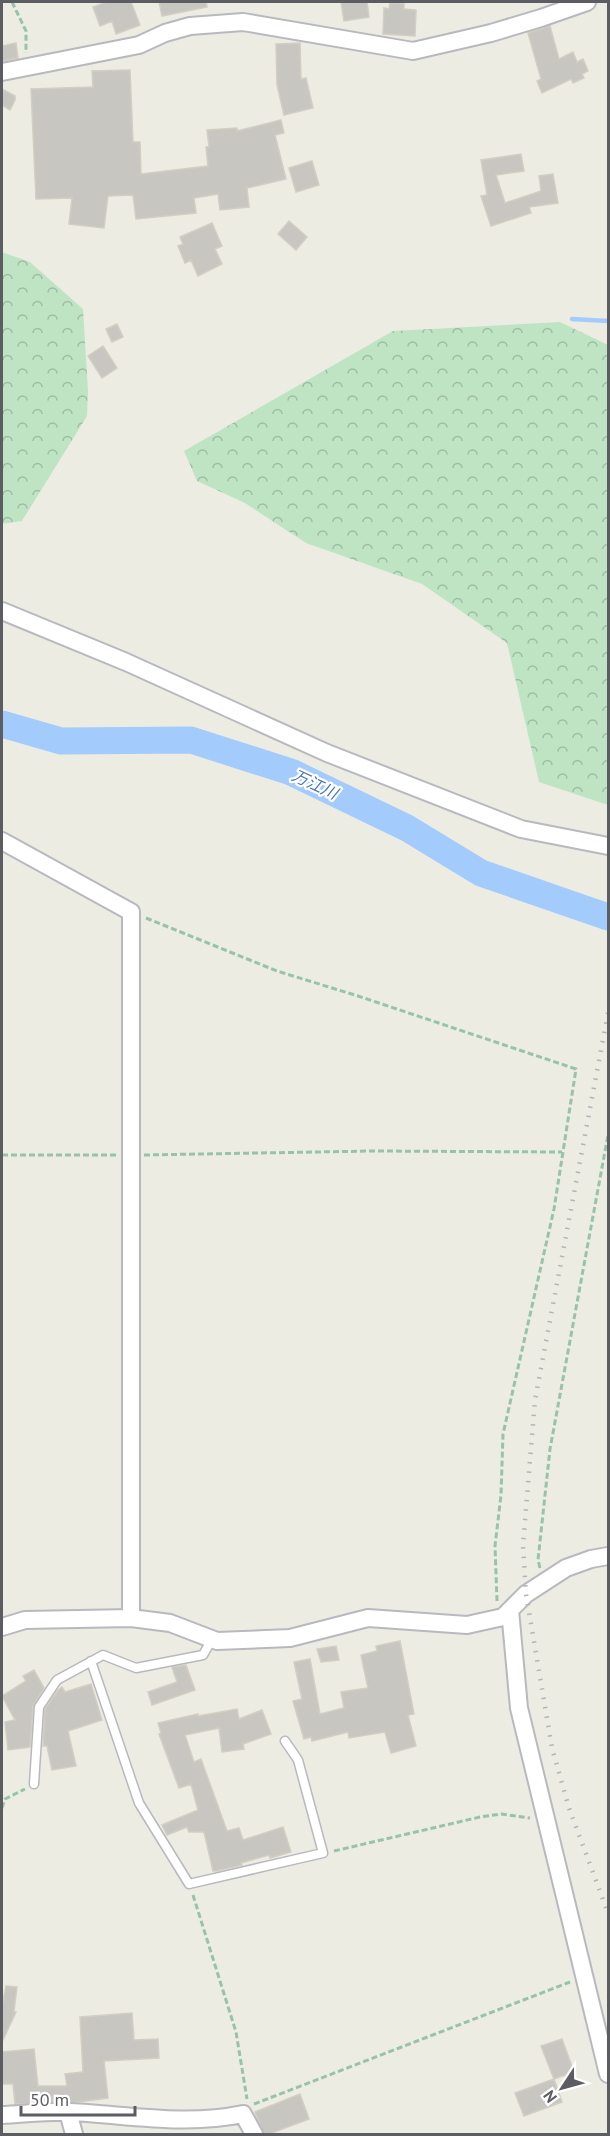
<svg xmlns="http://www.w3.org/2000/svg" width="610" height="2136" viewBox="0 0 610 2136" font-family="'PT Sans','Noto Sans JP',sans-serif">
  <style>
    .forest { fill: url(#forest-crowns) }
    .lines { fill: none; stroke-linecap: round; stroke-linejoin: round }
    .stream { stroke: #a3cbfc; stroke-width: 4.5 }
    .river { stroke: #a3cbfc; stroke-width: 27 }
    .building { fill: #c8c6c0; stroke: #d2cec1; stroke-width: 1.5 }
    .lane-casing { stroke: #b8b9bf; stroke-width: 11 }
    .street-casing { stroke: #b8b9bf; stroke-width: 20 }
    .path { stroke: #97c3a9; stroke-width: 3; stroke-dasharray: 6 3; stroke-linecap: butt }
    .lane { stroke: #fff; stroke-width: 8 }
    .street { stroke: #fff; stroke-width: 16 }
    .rail { stroke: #b3b4b4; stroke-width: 4.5; stroke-dasharray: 1.5 8; stroke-linecap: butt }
    .labels { text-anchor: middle; stroke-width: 4.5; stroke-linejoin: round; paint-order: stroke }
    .water-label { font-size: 16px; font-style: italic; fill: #4773bf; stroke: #fff }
  </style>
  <defs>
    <pattern id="forest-crowns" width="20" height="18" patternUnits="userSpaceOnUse" patternTransform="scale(1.5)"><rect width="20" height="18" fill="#bfe4c4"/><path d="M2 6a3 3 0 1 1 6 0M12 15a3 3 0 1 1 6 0" fill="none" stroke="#9ebca3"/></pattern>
  </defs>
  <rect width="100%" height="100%" fill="#edece3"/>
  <path class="forest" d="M2,252L30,262L83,309L88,391L87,416L22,521L2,524Z
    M560,322L608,345V805L539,782L507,643L422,584L306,543L245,503L197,481L184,451L393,331Z"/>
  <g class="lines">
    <path class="stream" d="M572,319L608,321"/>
    <path class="river" d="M2,724L61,741L191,740L291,772L407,828L481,873L608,917"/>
  </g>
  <path class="building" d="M107,2H131L140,25L116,34L112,21L100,26L93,7Z
    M159,2H206L207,7L162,16Z
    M341,2H367L369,17L344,21Z
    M390,3L404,4V9L416,10L415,36L383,34L384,8L389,9Z
    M550,26L559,59L573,52L577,62L583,59L588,71L582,74L584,78L573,83L571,79L542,93L537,81L541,79L528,33Z
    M16,43L18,58L2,61V46Z
    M300,43L301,79L306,78L313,108L284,115L277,85L276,44Z
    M130,70L133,142H140L141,174L208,166L206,147H209L207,130L237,128V131L281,120L284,133L275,135L286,179L247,188L249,207L220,210L218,194L194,198L196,213L136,219L133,195L108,196L104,228L69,224L72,198L36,199L31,89L93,87L92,71Z
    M2,89L15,96V100L10,110L2,105Z
    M521,154L524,171L496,175L505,203L541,191L539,176L553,174L558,203L529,207L531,213L491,226L481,196L487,195L481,160Z
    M312,161L319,185L296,192L289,168Z
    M289,221L307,237L296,250L278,234Z
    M212,223L222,246L215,249L222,264L198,276L191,260L185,263L178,246L183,244L180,237Z
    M117,324L123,337L112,342L106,329Z
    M103,346L117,368L102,378L88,356Z
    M400,1641L414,1714L408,1715L416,1746L391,1753L385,1732L349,1738L348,1732L312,1741L311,1737L304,1739L293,1701L302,1699L294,1662L310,1659L320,1714L344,1708L341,1692L368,1688L361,1655L377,1651L376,1646Z
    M336,1646L339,1660L321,1662L317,1649Z
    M186,1665L195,1690L152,1705L148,1692L177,1682L172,1667Z
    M34,1670L44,1688L33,1706L30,1747L8,1750L5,1722L15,1720L2,1696L26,1681L23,1676Z
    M91,1684L102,1720L68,1731L76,1766L52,1770L47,1746H43L45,1709L58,1690L62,1687L65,1692Z
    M237,1709L239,1719L262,1710L271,1734L243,1744L244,1749L222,1752L219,1728L185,1735L194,1762L201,1759L227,1831L239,1828L243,1840L283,1827L291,1852L270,1858L269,1855L241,1863L242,1865L216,1871H213L204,1832H189L187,1827L167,1835L162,1825L198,1810L191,1784L179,1788L159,1734L161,1733L158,1723L198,1714V1716Z
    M6,1986L17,1987L14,2011L16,2012L2,2042V2006Z
    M132,2013L134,2040L158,2039L159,2058L104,2061L108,2098L78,2102L15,2104L13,2084H2V2052L34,2049L38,2086H67L65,2074L83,2072L80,2017Z
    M562,2039L574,2072L554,2079L541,2046Z
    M554,2079L562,2102L524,2116L515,2093Z
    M300,2094L309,2119L269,2134H264L255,2112Z"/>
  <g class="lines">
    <g class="lane-casing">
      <path id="lane" d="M91,1661L139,1803L189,1884L323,1853L298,1760L285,1741
        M34,1784L39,1707L57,1680L103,1655L136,1668L203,1655L212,1639"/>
    </g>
    <g class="street-casing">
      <path id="street" d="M2,72L139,45L165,33L190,26L243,22L413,51L491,33L541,18L587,2
        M2,611L126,662L327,753L521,829L608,846
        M2,841L131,912V1618
        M510,1610L519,1708L608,2074
        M2,1627L25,1620L131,1618L170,1623L217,1641L290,1638L368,1618L467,1625L503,1617L526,1594L566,1568L591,1559L608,1556
        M68,2112L74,2134
        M2,2115C24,2114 48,2111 71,2112C129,2115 186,2126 243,2114L254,2134"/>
    </g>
    <path class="path" d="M12,2L26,31V53
      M146,918L277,971L358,996L576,1069L554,1209L503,1434L501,1495L495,1546L497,1601
      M2,1155H117
      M144,1155L373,1151L562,1152
      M540,1568L538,1560L550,1449L608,1135
      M2,1808L5,1799L25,1789
      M334,1851L480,1817L501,1814L530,1818
      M193,1895L236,2032L247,2099
      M254,2104L570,1982"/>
    <use href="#lane" class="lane"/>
    <use href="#street" class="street"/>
    <path class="rail" d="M608,1013L535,1400L523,1545L526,1594L552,1748L569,1808L608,1913"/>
  </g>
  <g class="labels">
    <g class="water-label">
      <text transform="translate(315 784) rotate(25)" y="6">万江川</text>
    </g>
  </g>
  <rect width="610" height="2136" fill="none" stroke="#5b5d63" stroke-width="6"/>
  <g transform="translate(562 2088) rotate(234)" stroke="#ffffff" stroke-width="4.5" paint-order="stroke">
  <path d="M0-4.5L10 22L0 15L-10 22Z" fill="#5b5d63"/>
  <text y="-9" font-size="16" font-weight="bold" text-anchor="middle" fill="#5b5d63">N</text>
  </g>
  <path d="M21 2106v9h114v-9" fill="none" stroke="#5b5d63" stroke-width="3"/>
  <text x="30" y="2106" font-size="18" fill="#5b5d63" stroke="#ffffff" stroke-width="4.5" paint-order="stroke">50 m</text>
</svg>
